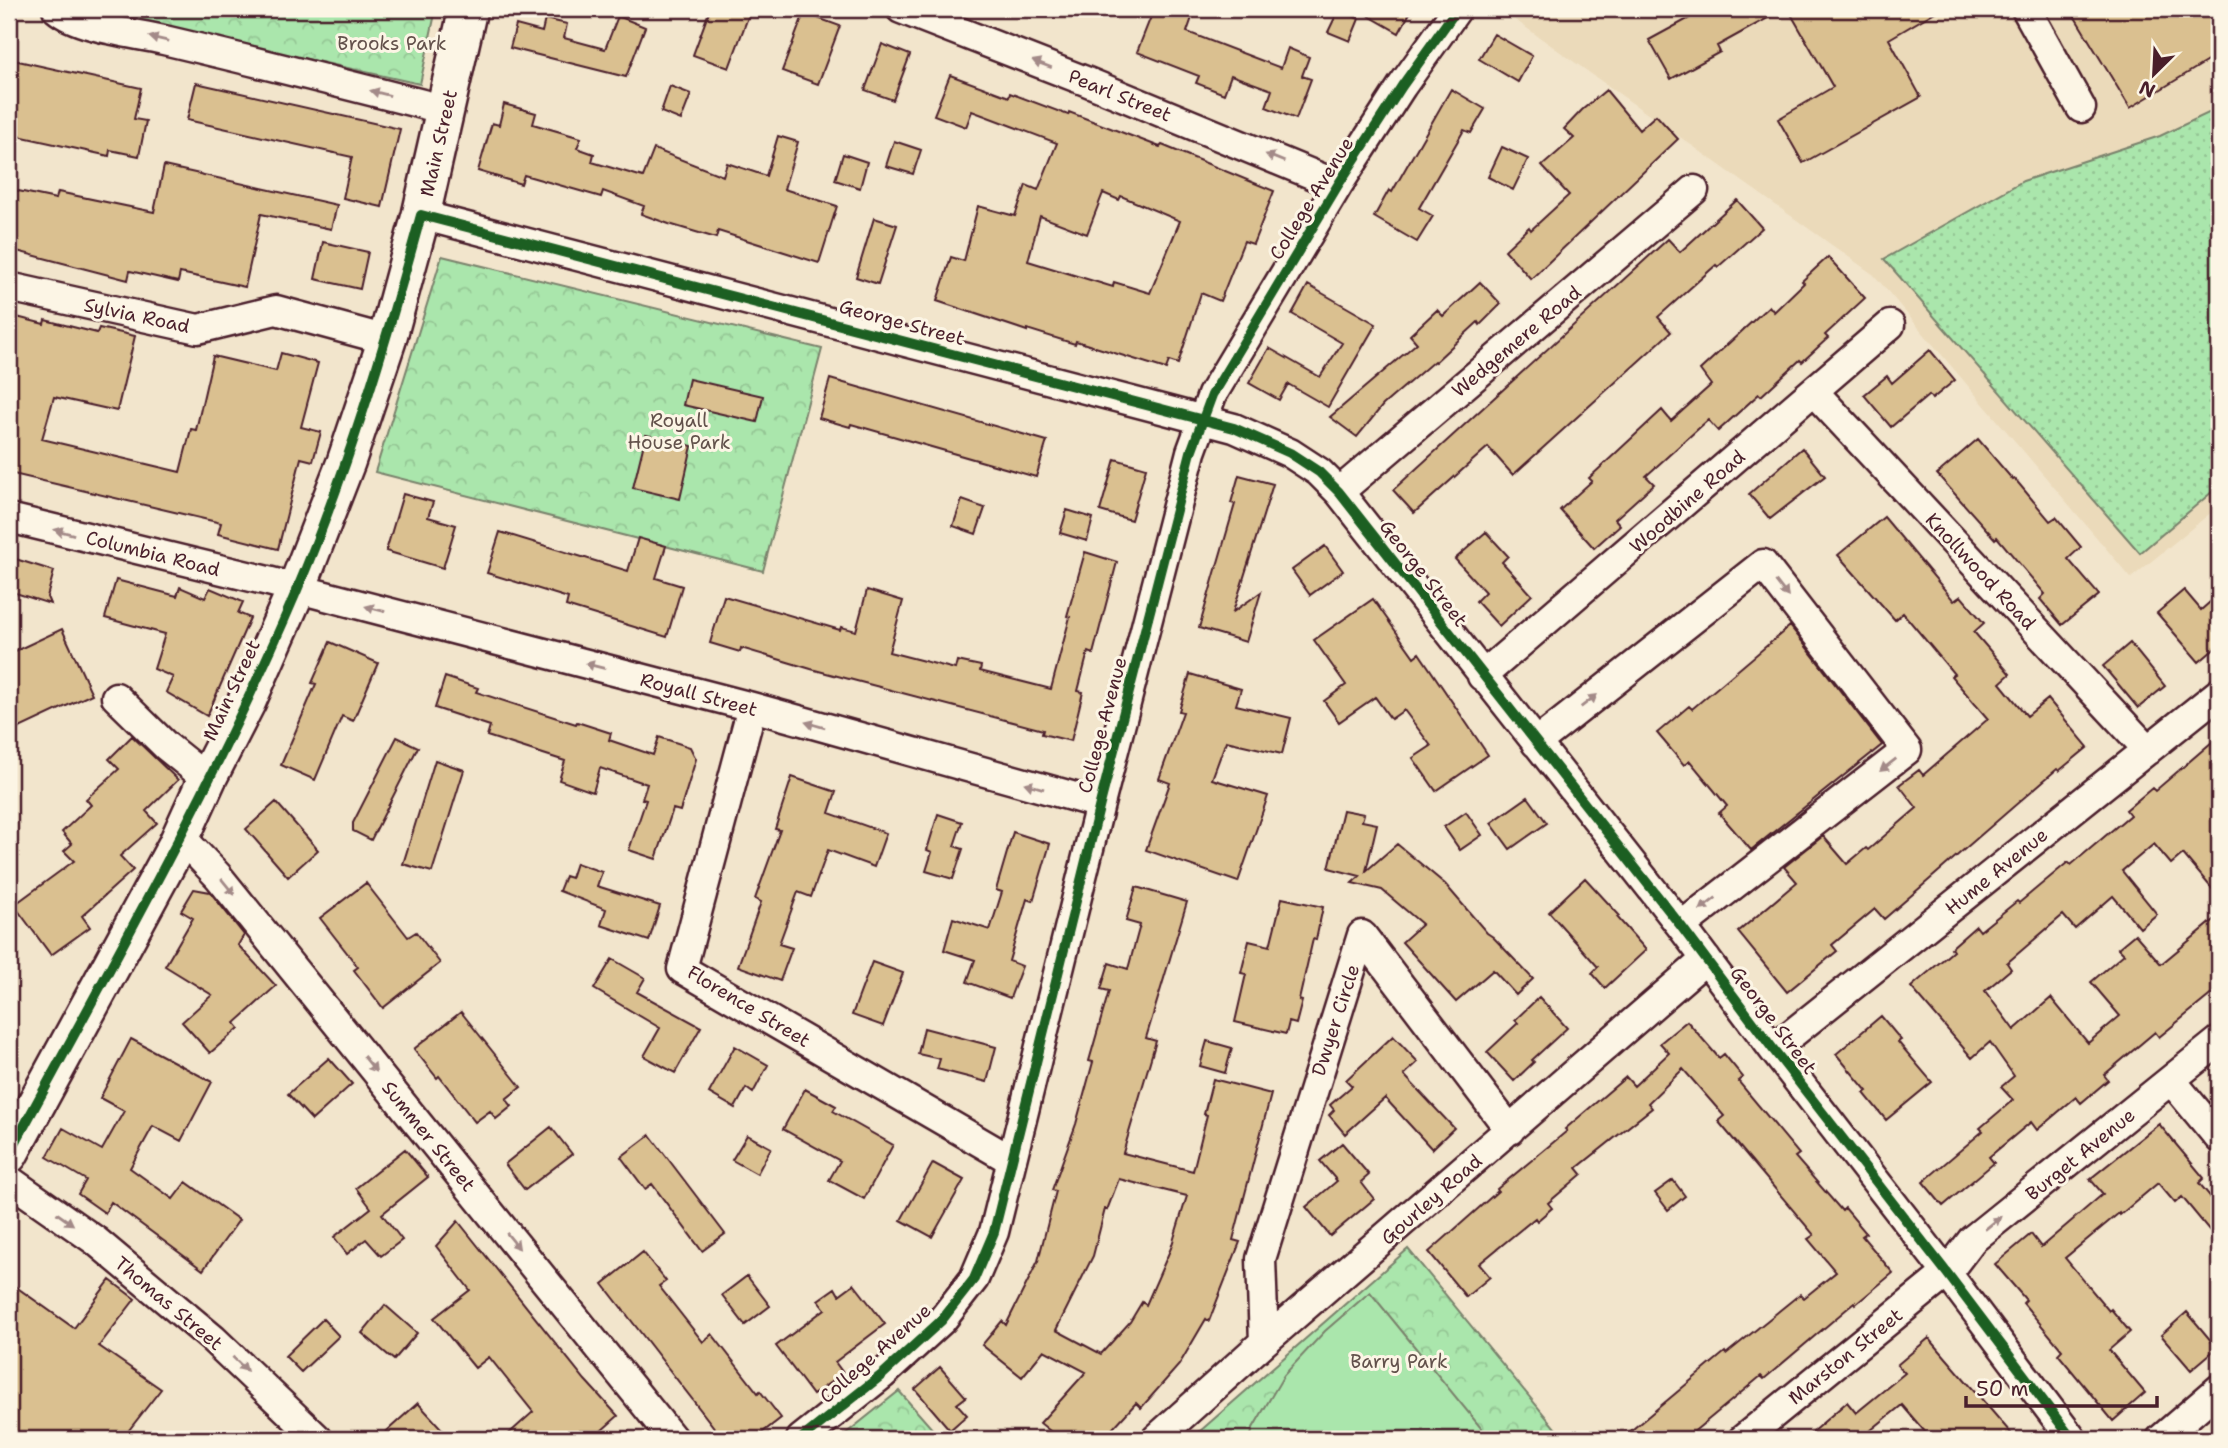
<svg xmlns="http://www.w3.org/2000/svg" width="2228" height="1448" viewBox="0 0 2228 1448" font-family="'Shantell Sans',sans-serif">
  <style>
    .built { fill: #ebdaba }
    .grass { fill: url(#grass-dots); stroke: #7a826c; stroke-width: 2 }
    .forest { fill: url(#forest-crowns); stroke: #7a826c; stroke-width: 2 }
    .pitch { fill: #aae6ac; stroke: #7a826c; stroke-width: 2 }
    .building { fill: #dac090; stroke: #4a1f2b; stroke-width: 2; fill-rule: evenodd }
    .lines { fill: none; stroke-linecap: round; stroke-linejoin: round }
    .minor-casing { stroke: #4a1f2b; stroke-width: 33 }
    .major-casing { stroke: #4a1f2b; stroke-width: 42 }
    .minor { stroke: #fcf5e5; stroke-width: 28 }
    .major { stroke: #fcf5e5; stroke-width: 37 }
    .cycleway-casing { stroke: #fcf5e5; stroke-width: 15 }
    .cycleway { stroke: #1b5e20; stroke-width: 10 }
    .oneway { fill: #a38a88 }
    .labels { text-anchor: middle; stroke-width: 6; stroke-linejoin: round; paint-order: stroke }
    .park-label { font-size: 19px; fill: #62514b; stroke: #fcf5e5 }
    .street-label { font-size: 19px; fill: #4a1f2b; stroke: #fcf5e5 }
  </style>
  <defs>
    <pattern id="grass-dots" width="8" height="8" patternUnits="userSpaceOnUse" patternTransform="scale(1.75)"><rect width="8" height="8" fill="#aae6ac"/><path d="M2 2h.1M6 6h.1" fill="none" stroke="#94c594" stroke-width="1.8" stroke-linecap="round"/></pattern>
    <pattern id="forest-crowns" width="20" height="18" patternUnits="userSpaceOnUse" patternTransform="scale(1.75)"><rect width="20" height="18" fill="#aae6ac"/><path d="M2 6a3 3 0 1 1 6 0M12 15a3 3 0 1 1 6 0" fill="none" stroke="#94c594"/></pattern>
  </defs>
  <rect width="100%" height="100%" fill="#f2e5cc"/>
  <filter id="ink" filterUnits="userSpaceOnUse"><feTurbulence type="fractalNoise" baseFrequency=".0143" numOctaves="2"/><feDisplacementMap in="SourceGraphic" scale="14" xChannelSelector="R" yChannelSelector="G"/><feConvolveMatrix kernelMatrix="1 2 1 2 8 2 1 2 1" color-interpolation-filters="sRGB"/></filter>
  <g filter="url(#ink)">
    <path class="built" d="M1500,9H2219V506L2131,578L1874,275Z"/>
    <path class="grass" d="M2219,108V486L2140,553L1884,259L2023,181L2160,136Z"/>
    <path class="forest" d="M95,9H436L420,84L230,42Z
      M442,256L822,349L763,571L375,472Z
      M1408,1249L1564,1439H1191Z
      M899,1391L941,1439H839Z"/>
    <path class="pitch" d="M1370,1292L1490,1439H1250L1253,1428L1284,1375L1325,1331Z"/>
    <path class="building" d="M710,9H751L729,68L693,55Z
      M1165,9H1195L1187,32L1281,68L1288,48L1309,57L1302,76L1311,79L1296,119L1266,107L1272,90L1231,75L1224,94L1196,83L1199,76L1137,52L1152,14L1162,17Z
      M1339,9L1359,19L1350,41L1328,32Z
      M1357,9H1412L1399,33Z
      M1706,9H1784L1717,46L1720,52L1671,79L1649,40Z
      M1788,9H1940L1889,39L1921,97L1803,163L1778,119L1833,87Z
      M2070,9H2219V54L2130,108Z
      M804,13L840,26L818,84L782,71Z
      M618,16L645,27L626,77L510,48L516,25L542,32L545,19L567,24L564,38L605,49Z
      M1494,34L1532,56L1518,82L1479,59Z
      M882,44L910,55L893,100L865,90Z
      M9,59L141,88L134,119L146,121L139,156L110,150L109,156L9,134Z
      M950,75L1009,97L1010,93L1068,115L1069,112L1160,147L1162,145L1274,191L1253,244L1244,241L1220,301L1201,293L1178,364L1169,361L1166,369L1076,341L1075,344L1027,329V331L937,301L951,257L964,261L978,206L1015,216L1026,185L1038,190L1057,143L972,111L966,127L934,115ZM1103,193L1119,200L1121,196L1180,221L1150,293L1114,282L1113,287L1028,261L1040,216L1087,234Z
      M196,83L400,129L382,207L343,198L352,157L187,120Z
      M670,86L691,94L681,120L661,112Z
      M1451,89L1485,109L1471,133L1464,130L1419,208L1433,216L1417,242L1374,217L1389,190L1392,192Z
      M1606,90L1639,130L1656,115L1678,139L1531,279L1505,250L1529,227L1531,230L1569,195L1542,166L1574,138L1564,129L1582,110Z
      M504,104L536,113L533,124L581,138L577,148L594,154L592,162L643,177L654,149L723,176L727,163L766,176L778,136L798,142L784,189L837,206L819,263L718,231L716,238L669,224L641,214L644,206L603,191L601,197L524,175L521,184L478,171L492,123L499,125Z
      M894,141L921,150L913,174L886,166Z
      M1502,147L1528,159L1513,190L1488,177Z
      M843,154L867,162L860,188L835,180Z
      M164,166L337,205L331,229L261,214L245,287L180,273L178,282L130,271L128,280L9,249V189L56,199L58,192L154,212Z
      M1737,200L1762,228L1718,267L1716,265L1658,317L1671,332L1513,475L1488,447L1414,513L1393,490L1668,239L1680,252Z
      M874,218L897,225L878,284L856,277Z
      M323,242L368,252L360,289L315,279Z
      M1828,257L1865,298L1825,335L1828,338L1802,362L1800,360L1761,396L1759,394L1718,431L1708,420L1646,476L1654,484L1615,519L1620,525L1594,548L1560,510L1592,481L1589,478L1662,410L1671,421L1711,385L1700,370L1769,306L1774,312L1804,283L1802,281Z
      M1480,282L1501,304L1480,325L1478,322L1435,362L1434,361L1383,405L1357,437L1330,417L1417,343L1410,335L1437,310L1443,316Z
      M1308,285L1376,324L1328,407L1288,384L1279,400L1249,383L1269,348L1320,377L1342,343L1292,314Z
      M9,315L44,324L45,320L97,333L99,328L135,336L117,411L54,397L42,439L180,472L191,429L196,430L213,356L276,371L281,353L318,363L301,427L321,432L313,461L301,458L278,549L218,534L221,523L9,473Z
      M1930,350L1955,380L1932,399L1929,395L1891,427L1864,395L1887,376L1892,383Z
      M689,379L763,396L757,422L683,405Z
      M830,379L1047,441L1036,477L851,424L850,427L819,418Z
      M646,435L692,446L680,499L633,488Z
      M1978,439L2013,480L2015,479L2050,521L2056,517L2081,547L2068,559L2099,595L2062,625L2040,599L2045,594L1997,537L1995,539L1937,474Z
      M1802,448L1825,476L1770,519L1749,494Z
      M1115,459L1146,468L1131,520L1100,511Z
      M1239,475L1273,484L1233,612L1261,592L1246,642L1199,628L1235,504L1231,503Z
      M403,494L433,502L428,517L456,525L443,568L386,551Z
      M962,500L985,508L976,534L953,526Z
      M1067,510L1093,518L1087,541L1060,533Z
      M1884,517L1954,601L1961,596L1984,623L1974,632L2010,674L2000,683L2027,716L2048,699L2088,747L2059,771L2057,769L1884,919L1875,909L1832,945L1837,951L1787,992L1738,932L1797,882L1784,867L1823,836L1847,864L1866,848L1868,850L1917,808L1899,785L1919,770L1923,775L1988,719L1951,676L1954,674L1903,613L1895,620L1838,555Z
      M500,532L628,571L638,538L666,546L656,578L682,586L667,637L566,606L568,598L487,573Z
      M1486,532L1508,556L1502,562L1532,595L1499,626L1476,601L1485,592L1455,559Z
      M1325,546L1343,571L1310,595L1292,570Z
      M1085,552L1117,562L1093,654L1088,652L1078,691L1083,692L1071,741L1042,734L1043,730L811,669L741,648L740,652L710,643L724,596L840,630L841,627L856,631L867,590L903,601L889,652L955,669L957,661L981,666L980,671L1051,689L1070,617L1067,616Z
      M9,557L54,571L47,597L50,604L9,591Z
      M116,580L177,596L180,587L205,598L210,588L243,602L238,613L250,618L207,716L166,692L173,677L154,669L165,634L105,618Z
      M2184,590L2201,610L2219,594V645L2199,662L2157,613Z
      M1373,599L1414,657L1419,653L1488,755L1436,791L1413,758L1431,746L1404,710L1391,719L1375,697L1339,722L1324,701L1346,685L1314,640Z
      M1790,626L1882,745L1751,850L1719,813L1727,806L1690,761L1684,765L1657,733L1689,706L1692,709Z
      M62,629L92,694L9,733V654Z
      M330,642L378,663L353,721L342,716L315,780L281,765L316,684L312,683Z
      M2130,643L2165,686L2138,708L2103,666Z
      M1190,674L1241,689L1236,705L1291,718L1282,754L1226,741L1212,779L1268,796L1238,882L1146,850L1170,783L1159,779L1183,712L1179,711Z
      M445,677L478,688L476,692L576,724L577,722L611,733L609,740L653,755L659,737L690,747L696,759L680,811L673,809L656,859L629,850L646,800L642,799L647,784L600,768L593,792L559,780L565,761L487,736L490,726L435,708Z
      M132,736L178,780L146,811L157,823L120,856L133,870L82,916L90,927L51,955L14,905L74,861L64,851L72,844L62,832L91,805L86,799L119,769L109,759Z
      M2219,736V897L2183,854L2171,864L2154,844L2122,871L2157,914L2140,928L2113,896L2075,929L2063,915L2007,963L2011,969L1985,991L2014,1030L2051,998L2088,1043L2120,1016L2091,982L2124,954L2118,948L2135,934L2161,964L2219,916V988L2159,1037L2155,1032L2104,1075L2108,1080L2081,1103L2076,1097L2037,1130L2031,1122L1989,1157L1994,1163L1943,1206L1923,1182L1983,1131L1980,1128L2013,1100L2001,1087L2014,1076L1990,1042L1972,1058L1911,987L1953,951L1951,948L1976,926L1980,931L2017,901L2019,903L2068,862L2071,865L2130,815L2126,810L2152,788L2155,791Z
      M397,737L418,747L371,840L353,831V823Z
      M435,760L464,770L432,872L403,864Z
      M792,777L836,792L829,813L886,833L874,867L828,850L811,897L798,892L779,944L792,948L780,981L738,966L761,902L755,899L780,830L775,829Z
      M1528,797L1547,823L1510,849L1491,823Z
      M276,802L318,850L288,877L246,829Z
      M1343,810L1364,814L1362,821L1377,824L1366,871L1397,844L1445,884L1487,933L1493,937L1533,979L1516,995L1493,970L1456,1002L1402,942L1422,924L1382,890L1352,883L1360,876L1329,868Z
      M1466,812L1482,835L1460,850L1444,827Z
      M938,814L962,822L954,846L963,849L953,879L926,871L932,852L927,850Z
      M1013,832L1050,844L1033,901L1027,899L1009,961L1022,966L1010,998L967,982L975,960L944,950L953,918L990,930L1002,892L996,890Z
      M576,863L602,872L597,886L660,906L649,941L601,925L606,909L559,891L565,876L571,878Z
      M1585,878L1619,915L1617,917L1646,950L1605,988L1592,973L1598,967L1549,912Z
      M366,883L408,937L416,932L440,963L383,1008L354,970L358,967L320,918Z
      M1136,887L1187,902L1146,1038L1156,1041L1123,1153L1193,1171L1207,1115L1204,1114L1213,1079L1271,1094L1233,1240L1240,1242L1209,1321L1206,1319L1179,1365L1141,1408L1136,1403L1103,1439H1060L1040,1423L1086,1372L1044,1350L1022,1377L982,1345L1002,1321L1006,1325L1038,1261L1056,1191L1052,1190L1076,1124L1093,1062L1089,1061L1109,991L1101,989L1109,963L1128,969L1140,925L1126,921ZM1119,1179L1187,1196L1171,1248L1146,1305L1142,1302L1130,1322L1101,1354L1056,1330L1093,1256L1105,1209L1107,1210Z
      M194,889L210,892L244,935L238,945L276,986L235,1023L239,1028L210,1053L182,1022L212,995L165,966L193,918L181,911Z
      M1282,898L1323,907L1316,940L1313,939L1299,1000L1302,1001L1296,1024L1289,1022L1286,1034L1235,1022L1246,974L1241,973L1249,941L1270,946Z
      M612,959L645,978L637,992L701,1027L675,1073L644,1056L660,1028L594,989Z
      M872,962L903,973L883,1026L852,1015Z
      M1539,997L1567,1028L1532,1060L1534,1062L1514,1081L1487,1052L1518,1023L1515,1020Z
      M461,1012L521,1087L506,1099L512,1106L496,1119L490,1111L475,1122L439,1076L437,1078L414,1049Z
      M1881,1016L1901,1040L1898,1042L1932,1082L1886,1120L1864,1093L1867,1091L1836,1054Z
      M1687,1021L1719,1058L1724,1054L1743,1077L1738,1081L1799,1154L1795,1157L1842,1211L1845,1208L1866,1233L1862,1236L1893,1273L1856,1304L1855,1302L1764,1379L1761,1376L1685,1439H1621L1725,1352L1726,1354L1800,1294L1804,1298L1836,1272L1808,1239L1814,1235L1718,1121L1724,1116L1683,1069L1648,1103L1652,1108L1577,1168L1582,1174L1548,1203L1552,1208L1537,1221L1535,1218L1479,1264L1490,1277L1466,1297L1429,1252L1498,1191L1497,1189L1567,1131L1565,1129L1626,1077L1634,1086L1669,1053L1660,1043Z
      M924,1028L996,1047L987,1082L937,1069L940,1059L918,1054Z
      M1393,1036L1418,1062L1404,1075L1454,1128L1432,1149L1385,1098L1345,1134L1329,1115L1334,1110L1330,1105L1352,1086L1346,1080Z
      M131,1039L212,1082L181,1141L153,1126L130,1168L173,1199L186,1182L239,1220L203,1270L111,1202L105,1213L78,1194L86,1180L47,1157L63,1128L102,1150L124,1111L100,1098Z
      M1207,1041L1232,1048L1225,1073L1200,1066Z
      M735,1046L768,1065L753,1093L746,1088L735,1108L709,1093Z
      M329,1058L352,1084L312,1120L288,1094Z
      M805,1089L836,1106L833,1111L893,1145L864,1199L829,1180L840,1161L783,1129Z
      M2159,1124L2204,1178L2199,1183L2219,1207V1242L2182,1197L2175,1203L2158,1183L2120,1215L2119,1213L2065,1258L2109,1311L2111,1309L2130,1332L2109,1350L2145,1393L2113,1421L2058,1354L2062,1350L2023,1303L2026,1300L1995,1264L2031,1234L2041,1247L2103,1194L2090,1179Z
      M551,1127L572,1154L525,1190L505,1164Z
      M650,1135L725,1234L702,1251L652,1184L645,1189L621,1157Z
      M747,1135L771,1148L757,1174L732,1160Z
      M1342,1143L1369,1175L1361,1182L1374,1199L1330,1236L1306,1207L1337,1181L1320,1161Z
      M405,1149L428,1177L382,1214L402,1240L381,1256L366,1239L347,1254L334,1237L371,1208L356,1188Z
      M933,1163L964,1180L932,1237L901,1220Z
      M1673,1180L1685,1196L1668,1210L1655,1193Z
      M458,1221L585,1380L618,1416L592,1439H503L533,1412L489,1357L475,1368L434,1318L470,1290L436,1246Z
      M643,1252L666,1281L659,1286L703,1342L712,1334L758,1393L760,1391L781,1418L754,1439H723L603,1284Z
      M747,1276L770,1306L745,1325L722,1295Z
      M110,1280L135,1299L99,1346L161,1389L122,1439H9V1282L74,1328Z
      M854,1284L885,1324L835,1362L843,1373L813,1395L776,1346L825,1309L818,1300L835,1288L839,1295Z
      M385,1305L417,1333L394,1360L362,1333Z
      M2187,1312L2217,1348L2191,1370L2161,1335Z
      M323,1319L339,1336L301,1372L285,1356Z
      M1929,1338L2016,1439H1931L1902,1405L1860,1439H1804L1847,1402L1856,1413L1905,1373L1897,1365Z
      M940,1367L966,1397L957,1404L967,1415L950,1430L915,1389Z
      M418,1403L451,1439H378Z"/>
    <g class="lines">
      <g class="minor-casing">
        <path id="minor" d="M57,9C79,28 134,33 164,40C258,62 352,86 446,110
          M901,9L1088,82L1338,185
          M2026,9L2081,108
          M421,215L1234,428L1290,453L1319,472L1339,492L1681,926L1773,1049L1947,1273L2072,1439
          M9,287L198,329L276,310L387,340
          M1814,392L2148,750
          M1339,492L1694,190
          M9,518L268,581L752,707L1100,804
          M1482,676L1890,325
          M116,697L166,746L207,779
          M752,707L682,969L1011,1160
          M1536,743L1763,564L1907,750L1681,926
          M181,837L218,876L673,1439
          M1773,1049L2219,693
          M2171,1080L2219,1138
          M9,1180L96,1241L213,1339L318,1439
          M1264,1342L1261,1259L1362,935L1510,1130
          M801,1439L883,1374L942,1320L974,1279L994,1232L1100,804L1191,452L1212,395L1338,185L1402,86L1457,9
          M1156,1439L1264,1342L1706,959
          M1743,1439L1947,1273L1972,1240L2219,1041
          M2161,1439L2219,1389"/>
      </g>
      <g class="major-casing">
        <path id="major" d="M9,1154L177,845L207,779L247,701L297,588L346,462L387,340L421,215L468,9"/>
      </g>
      <use href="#minor" class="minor"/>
      <use href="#major" class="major"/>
      <g class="cycleway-casing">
        <path id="cycleway" d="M9,1154C110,968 214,785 297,590C348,469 386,342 421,215L1234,428L1290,453L1319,472L1339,492L1681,926L1773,1049L1947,1273L2072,1439
          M801,1439L883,1374L942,1320L974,1279L994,1232L1100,804L1191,452L1212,395L1338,185L1402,86L1457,9"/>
      </g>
      <use href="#cycleway" class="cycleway"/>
    </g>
    <defs><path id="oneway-solid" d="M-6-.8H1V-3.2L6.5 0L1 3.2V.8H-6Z" transform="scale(1.75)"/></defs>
    <g class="oneway">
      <use href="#oneway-solid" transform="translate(159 39) rotate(-167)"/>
      <use href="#oneway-solid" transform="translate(1042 64) rotate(-159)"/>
      <use href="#oneway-solid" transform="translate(380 93) rotate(-166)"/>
      <use href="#oneway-solid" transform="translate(1275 158) rotate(-158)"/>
      <use href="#oneway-solid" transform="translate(64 532) rotate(-166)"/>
      <use href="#oneway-solid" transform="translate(1782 589) rotate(52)"/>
      <use href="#oneway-solid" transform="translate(375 609) rotate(-165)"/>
      <use href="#oneway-solid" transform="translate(595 666) rotate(-165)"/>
      <use href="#oneway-solid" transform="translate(1589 701) rotate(-38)"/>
      <use href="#oneway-solid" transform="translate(815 725) rotate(-164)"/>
      <use href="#oneway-solid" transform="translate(1888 765) rotate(142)"/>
      <use href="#oneway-solid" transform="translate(1034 786) rotate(-164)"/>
      <use href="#oneway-solid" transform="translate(228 887) rotate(51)"/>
      <use href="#oneway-solid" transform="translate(1708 904) rotate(142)"/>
      <use href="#oneway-solid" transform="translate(370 1064) rotate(51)"/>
      <use href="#oneway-solid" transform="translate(65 1219) rotate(35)"/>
      <use href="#oneway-solid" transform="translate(1993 1223) rotate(-39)"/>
      <use href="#oneway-solid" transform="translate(513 1241) rotate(51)"/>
      <use href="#oneway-solid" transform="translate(240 1364) rotate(44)"/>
    </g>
  </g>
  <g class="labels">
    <g class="park-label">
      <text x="392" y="50">Brooks Park</text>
      <text x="679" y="427">Royall<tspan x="679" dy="22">House Park</tspan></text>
      <text x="1399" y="1368">Barry Park</text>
    </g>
    <g class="street-label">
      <text transform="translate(1120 95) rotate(22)" y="7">Pearl Street</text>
      <text transform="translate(438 143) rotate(-77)" y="7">Main Street</text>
      <text transform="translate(1311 198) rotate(-58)" y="7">College Avenue</text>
      <text transform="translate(137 315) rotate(12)" y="7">Sylvia Road</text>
      <text transform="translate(902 322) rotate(15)" y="7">George Street</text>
      <text transform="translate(1516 341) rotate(-40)" y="7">Wedgemere Road</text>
      <text transform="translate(1687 501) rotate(-41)" y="7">Woodbine Road</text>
      <text transform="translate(153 553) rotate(14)" y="7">Columbia Road</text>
      <text transform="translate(1981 571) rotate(47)" y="7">Knollwood Road</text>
      <text transform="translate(1424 573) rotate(52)" y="7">George Street</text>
      <text transform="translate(231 690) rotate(-65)" y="7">Main Street</text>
      <text transform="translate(699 694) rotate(15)" y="7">Royall Street</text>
      <text transform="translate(1102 725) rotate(-75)" y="7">College Avenue</text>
      <text transform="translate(1996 871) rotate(-39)" y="7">Hume Avenue</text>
      <text transform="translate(749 1006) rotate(31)" y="7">Florence Street</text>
      <text transform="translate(1335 1020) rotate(-72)" y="7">Dwyer Circle</text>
      <text transform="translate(1774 1020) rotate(53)" y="7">George Street</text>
      <text transform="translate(429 1136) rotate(51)" y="7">Summer Street</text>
      <text transform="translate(2080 1154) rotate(-39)" y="7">Burget Avenue</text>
      <text transform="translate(1431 1199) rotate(-41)" y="7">Gourley Road</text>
      <text transform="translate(169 1303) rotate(40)" y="7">Thomas Street</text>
      <text transform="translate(875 1353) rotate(-41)" y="7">College Avenue</text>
      <text transform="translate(1845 1356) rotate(-39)" y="7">Marston Street</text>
    </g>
  </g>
  <rect width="2228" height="1448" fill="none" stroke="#fcf5e5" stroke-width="35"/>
  <rect x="18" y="18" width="2193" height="1413" fill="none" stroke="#4a1f2b" stroke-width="2.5" filter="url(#ink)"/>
  <g transform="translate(2154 74) rotate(204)" stroke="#fcf5e5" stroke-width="5" paint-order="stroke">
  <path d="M0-5L12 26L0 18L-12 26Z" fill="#4a1f2b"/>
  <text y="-10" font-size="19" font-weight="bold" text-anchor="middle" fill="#4a1f2b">N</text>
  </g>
  <path d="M1966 1396v10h191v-10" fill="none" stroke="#4a1f2b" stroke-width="3.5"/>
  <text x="1976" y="1396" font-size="21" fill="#4a1f2b" stroke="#fcf5e5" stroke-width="5" paint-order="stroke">50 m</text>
</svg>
